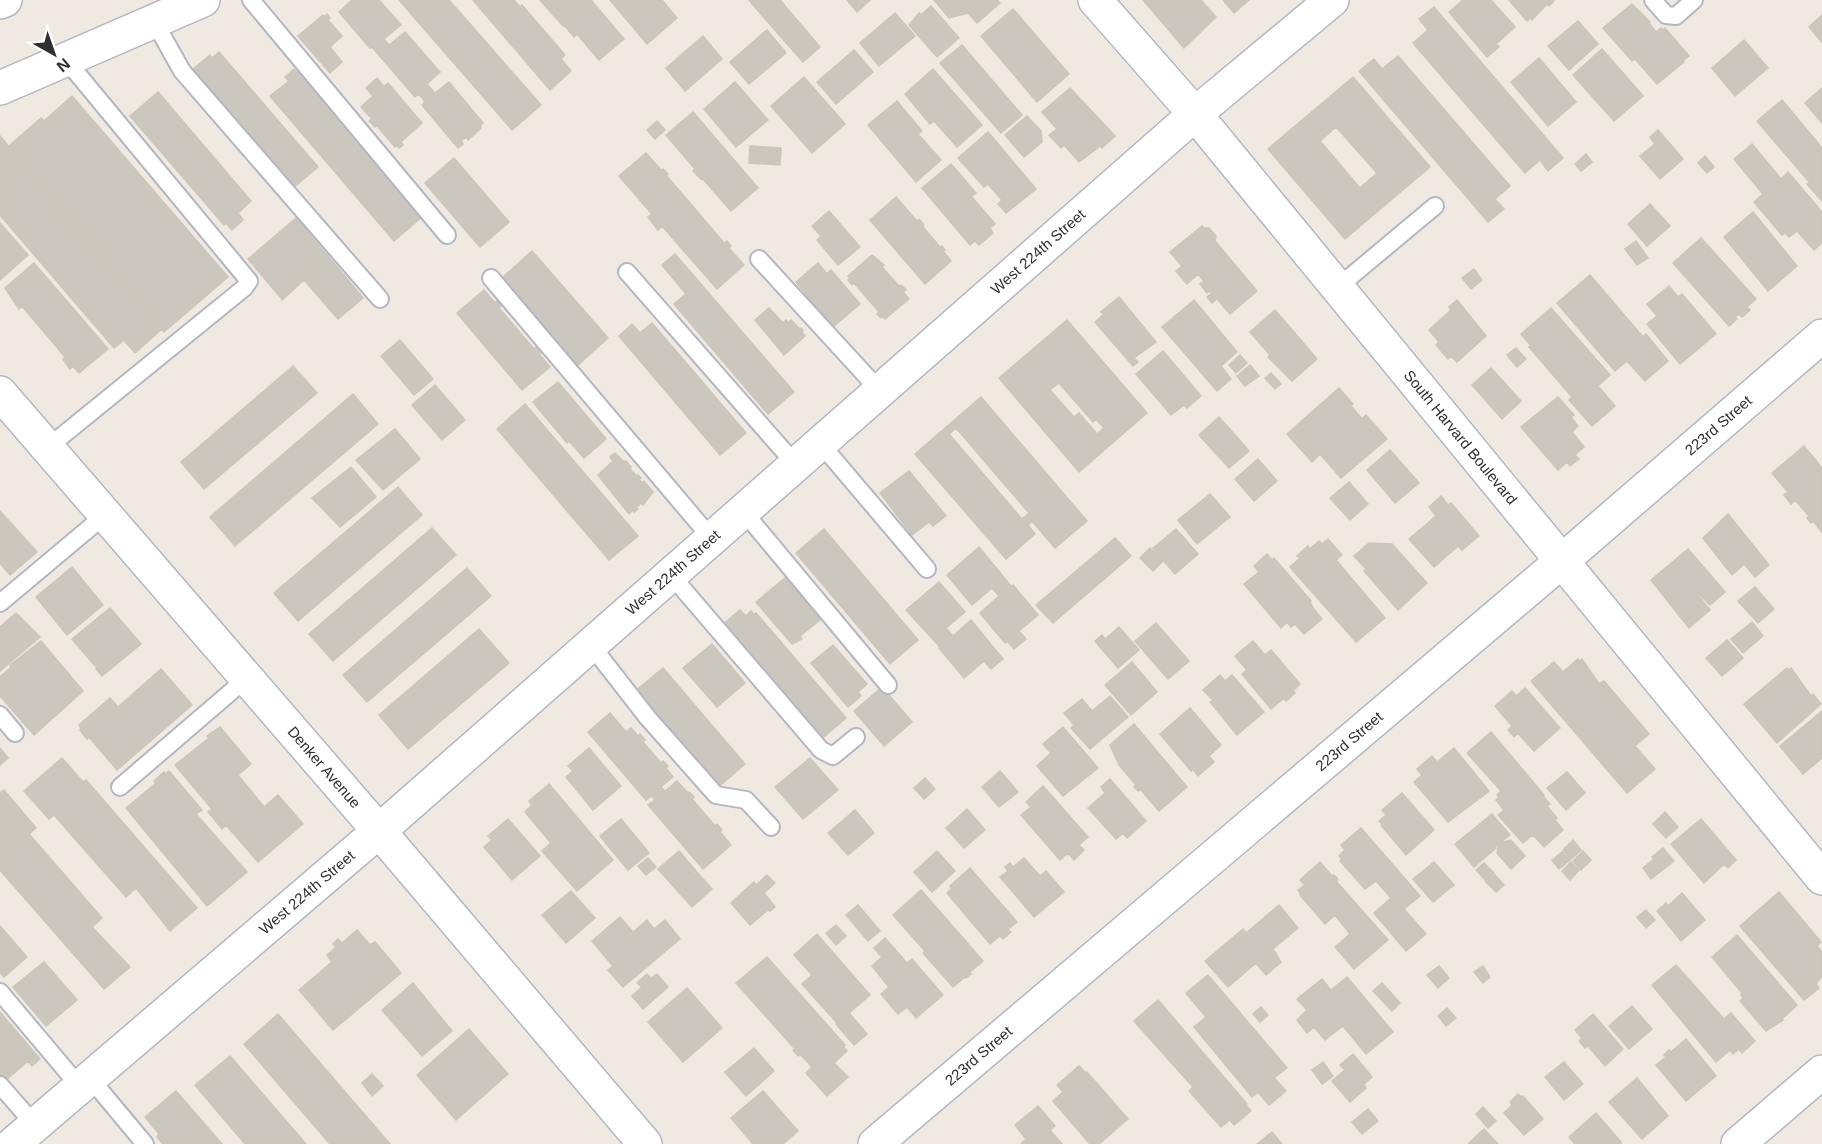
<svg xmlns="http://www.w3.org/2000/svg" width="1822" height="1144" viewBox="0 0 1822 1144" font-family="Arial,sans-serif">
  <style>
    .building { fill: #cbc7bf; stroke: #cbc5ba; stroke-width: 1.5; fill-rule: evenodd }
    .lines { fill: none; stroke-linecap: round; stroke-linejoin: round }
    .service-casing { stroke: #b4b7c1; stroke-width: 20 }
    .minor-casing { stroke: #b4b7c1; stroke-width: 36 }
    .tertiary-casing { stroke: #b4b7c1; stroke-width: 36 }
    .secondary-casing { stroke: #b4b7c1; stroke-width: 36 }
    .service { stroke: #fff; stroke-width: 16 }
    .minor { stroke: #fff; stroke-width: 33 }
    .tertiary { stroke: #fff; stroke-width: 33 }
    .secondary { stroke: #fff; stroke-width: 33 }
    .labels { text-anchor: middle; stroke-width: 4.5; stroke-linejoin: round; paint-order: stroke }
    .street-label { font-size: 15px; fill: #2e2e2e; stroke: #fff }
  </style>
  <rect width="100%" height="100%" fill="#efe9e1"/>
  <path class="building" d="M352,0H379L401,25L384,39L389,45L405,32L440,72L427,84L435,93L449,82L483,123L480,126L481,128L468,140L466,137L461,141L463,144L458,148L422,105L425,102L419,94L415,97L372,47L370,48L339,12Z
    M399,0H449L541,105L512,130Z
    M473,0H514L520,7L522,5L565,55L561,59L571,71L550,90Z
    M540,0H591L624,39L599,60L577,34L574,37L564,25L563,26Z
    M610,0H662L677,18L647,44Z
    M749,0H773L759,12Z
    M773,0H780L820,47L803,62L759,12Z
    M847,0H870L857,12Z
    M934,0H997L1000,3L977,23L968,13L949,18Z
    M1143,0H1201L1216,17L1184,48Z
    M1223,0H1249L1234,13Z
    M1463,0H1491L1515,27L1496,44L1499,47L1487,57L1449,12Z
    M1509,0H1554V1L1549,6L1547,4L1532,20L1531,18L1527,21Z
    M1632,4L1650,22L1649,23L1656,32L1661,28L1663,30L1665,28L1689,56L1683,61L1684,62L1657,84L1635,59L1632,61L1603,28Z
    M931,6L959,38L937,57L909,25L919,13L921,15Z
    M1434,7L1563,158L1548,171L1540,160L1525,173L1413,43L1428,30L1419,19Z
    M1013,9L1069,74L1037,102L981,36Z
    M895,13L915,36L879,66L860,43Z
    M327,14L330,18L328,20L342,36L330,47L342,62L330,73L298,36L323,15L325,17Z
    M1822,15V42L1809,27Z
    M1578,21L1598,44L1569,70L1548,46Z
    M767,30L786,53L749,84L730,62Z
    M703,36L722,59L685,91L666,68Z
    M1744,40L1768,68L1735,96L1712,68Z
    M962,45L1022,115L1001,133L940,63Z
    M1602,49L1643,96L1614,121L1573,75Z
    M854,50L873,72L836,104L817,82Z
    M219,52L318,167L288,192L187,74L210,55L212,58Z
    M1398,56L1510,186L1495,199L1504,209L1488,222L1359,71L1374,59L1382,69Z
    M1539,58L1576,102L1548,126L1511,82Z
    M294,69L297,73L299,71L423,216L394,241L270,96L289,81L285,77Z
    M933,69L982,125L957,147L934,121L930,124L905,94Z
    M804,77L845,124L812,153L771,106Z
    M1353,77L1430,167L1345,239L1268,149ZM1336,127L1377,173L1360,188L1320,141Z
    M377,78L384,87L388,83L422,123L401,142L403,145L399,148L396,145L395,147L377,126L375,127L369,121L372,119L361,107L373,96L366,88Z
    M735,82L768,120L736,147L704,109Z
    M1070,88L1115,136L1102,148L1100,146L1079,162L1064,145L1061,148L1049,135L1057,129L1042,112Z
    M1822,88V123L1805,103Z
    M158,92L251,201L238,213L243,220L232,230L226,223L224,225L130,116Z
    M72,96L228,277L164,332L9,146L41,118L44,121Z
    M1782,100L1822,148V201L1807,184L1810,183L1757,121Z
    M897,101L922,131L918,134L941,160L916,182L868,125Z
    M693,112L758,188L731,211L702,178L701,179L693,171L695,169L666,135Z
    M1027,116L1041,131L1042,142L1024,157L1005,135Z
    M657,121L665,130L655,139L647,130Z
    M1658,130L1683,159L1660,179L1640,156L1655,144L1650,137Z
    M988,132L1036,189L1006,213L998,204L1002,200L988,184L984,187L958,158Z
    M0,136L162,329L135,353L124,340L114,348L0,215Z
    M1752,144L1781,179L1788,172L1822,212V243L1814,250L1797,231L1789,237L1785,233L1782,235L1754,202L1763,194L1734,159Z
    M750,146L781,148L780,165L749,163Z
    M646,153L661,170L663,169L668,174L666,175L724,243L727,241L731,246L729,248L744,265L717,289L662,226L658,230L648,217L652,214L619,176Z
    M1586,154L1592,162L1581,171L1575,164Z
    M1705,156L1714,167L1707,173L1698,163Z
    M454,158L509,222L480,247L425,183Z
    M951,164L976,193L971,196L995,224L990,228L993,233L979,245L975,241L970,245L922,188Z
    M896,197L917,221L919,219L924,225L923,227L940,247L942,246L945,250L943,251L951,261L925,284L870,220Z
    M1650,204L1670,226L1647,246L1628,224Z
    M829,211L860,247L838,265L817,240L821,236L812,226Z
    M1753,212L1797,266L1768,291L1724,237Z
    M296,218L329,257L281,298L248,259Z
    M0,223L28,255L0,280Z
    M1202,226L1204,228H1209L1216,236L1215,241L1257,291L1230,314L1217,299L1212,303L1207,297L1212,293L1210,291L1207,293L1200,284L1204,281L1198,274L1187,284L1176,271L1182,266L1170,252Z
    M1701,238L1756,299L1747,307L1750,310L1742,317L1739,314L1735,317L1737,319L1729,326L1673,263Z
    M1636,241L1648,258L1637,265L1625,249Z
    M532,251L608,338L578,365L564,348L562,350L507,283L505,285L501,279Z
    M675,254L794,392L768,414L674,304L686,294L662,265Z
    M872,255L884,265L882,267L899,286L901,285L906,290L903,292L909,299L885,319L883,316L881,318L877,314L879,312L854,283L852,285L848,280L850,278L848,276Z
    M329,257L363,298L338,319L304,280L282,300L281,298Z
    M34,263L108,349L79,373L73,366L70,369L63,359L65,357L22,306L19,309L5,288Z
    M818,263L827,274L831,270L860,304L834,326L823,314L818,318L801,297L805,293L796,282Z
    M1474,269L1482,280L1471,289L1462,278Z
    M1590,275L1643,337L1646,334L1668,361L1645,381L1627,361L1615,371L1557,303Z
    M1669,286L1678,297L1682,294L1716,334L1680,364L1647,324L1657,316L1647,304Z
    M484,290L495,303L497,301L501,306L499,308L534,349L536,347L541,353L539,354L550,367L522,390L457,313Z
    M1119,297L1156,342L1134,358L1138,362L1133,366L1095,322L1104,314L1101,312Z
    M1194,300L1237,352L1221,366L1231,379L1217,391L1162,327Z
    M1457,300L1486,336L1457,362L1451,356L1448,359L1436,345L1439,342L1429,330L1451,310L1449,307Z
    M769,308L783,323L786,320L788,323L791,320L800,329L801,328L803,330L802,332L805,336L784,355L755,320Z
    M1551,308L1610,375L1598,386L1615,406L1592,426L1569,400L1572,397L1529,347L1531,346L1521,334Z
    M1275,310L1317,359L1292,381L1268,357L1270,355L1250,332Z
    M1067,320L1147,413L1079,472L999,378ZM1059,383L1093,422L1096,419L1104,428L1097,434L1079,413L1074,417L1050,390Z
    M652,323L746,433L720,455L619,336L632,324L640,333Z
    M400,340L433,379L414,395L381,356Z
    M1516,348L1526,359L1517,367L1507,355Z
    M1163,351L1201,396L1187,408L1184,405L1171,415L1136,374Z
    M1240,355L1247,363L1236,373L1229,365Z
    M1250,365L1259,376L1245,386L1237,376Z
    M293,366L317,393L204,489L181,462Z
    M1491,368L1521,401L1502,419L1472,385Z
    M1271,373L1281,384L1275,389L1265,378Z
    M558,382L606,439L584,458L569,441L567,443L533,402Z
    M435,385L465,420L442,440L412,405Z
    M1339,388L1353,404L1351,406L1362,419L1366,415L1387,439L1341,478L1320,454L1312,462L1287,434Z
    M353,394L378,424L235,546L210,517Z
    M981,397L1087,521L1055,548L1032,521L1028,525L1035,534L1006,559L915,454ZM956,428L1029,513L1022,519L949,434Z
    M1558,397L1574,415L1571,417L1578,426L1572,432L1584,447L1575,455L1579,459L1570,466L1567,462L1558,470L1521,427Z
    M525,404L638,536L609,560L497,429Z
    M1219,417L1249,451L1229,468L1199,435Z
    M395,429L420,459L383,490L356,460Z
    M1804,446L1822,468V532L1813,521L1811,523L1807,518L1809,516L1795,500L1791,504L1784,495L1788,492L1772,473Z
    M1390,450L1419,483L1395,503L1367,470Z
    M615,453L624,462L626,461L631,467L630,469L637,476L638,475L641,478L639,479L642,483L644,481L653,492L643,505L642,503L636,507L638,509L634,512L633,510L629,514L598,475L613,461L610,457Z
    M1258,459L1277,481L1254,501L1235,479Z
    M351,467L376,497L340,527L312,498Z
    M909,471L946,516L933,526L929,522L912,535L880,493Z
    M1349,482L1368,504L1350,520L1330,498Z
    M398,487L422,515L298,621L274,593Z
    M1210,494L1230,517L1197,544L1178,520Z
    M1441,496L1448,505L1451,503L1479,536L1462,550L1458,546L1434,567L1409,539L1436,516L1429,507Z
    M0,511L37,552L10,575L0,563Z
    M1728,514L1769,565L1755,577L1744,564L1732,575L1703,538Z
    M432,528L456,555L333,661L309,634Z
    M824,529L918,640L890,664L796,553Z
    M1176,529L1198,554L1175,574L1153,548Z
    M1115,538L1131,556L1053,623L1036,605Z
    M1328,539L1342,555L1336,560L1385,618L1356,642L1290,567L1300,558L1297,556L1308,546L1310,549L1319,541L1322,544Z
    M1369,543L1392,544L1427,583L1398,610L1364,571L1366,569L1354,556Z
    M979,547L1011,586L1013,585L1038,615L1019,631L1026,639L1014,649L1007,641L1005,643L980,613L999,596L992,588L972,605L947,575Z
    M1150,548L1163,561L1153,571L1140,558Z
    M1688,549L1725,592L1710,605L1698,593L1697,594L1710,610L1689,628L1651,580Z
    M1267,554L1272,560L1274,558L1311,601L1310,602L1313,608L1322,619L1304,634L1295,624L1291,627L1287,622L1281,628L1244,584L1259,572L1254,566Z
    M72,567L103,605L67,635L36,597Z
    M467,568L491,596L367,702L343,675Z
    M785,578L820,620L800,636L802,639L792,644L756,602Z
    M939,582L965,612L946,628L953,636L971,620L1003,659L991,669L984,661L964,678L939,648L940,647L906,610Z
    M1755,587L1774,609L1758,623L1738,601Z
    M110,608L141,644L102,676L96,669L97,668L72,639Z
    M740,610L746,616L751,611L754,615L756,613L846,718L818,742L721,626Z
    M16,613L40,637L0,671V627Z
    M1752,622L1763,636L1743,653L1731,639Z
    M1156,623L1189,661L1168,679L1135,641Z
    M1119,627L1139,650L1118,668L1095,641L1102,635L1105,639Z
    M479,629L509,663L408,749L379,715Z
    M1727,640L1743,658L1722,676L1706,658Z
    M41,641L83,691L34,735L0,696V677L11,667L10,665Z
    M1253,641L1265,655L1271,650L1300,684L1293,691L1295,693L1286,701L1284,698L1271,709L1242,674L1247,670L1235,656Z
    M712,644L745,683L717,707L683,668Z
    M833,645L867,684L858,692L861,696L848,707L811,663Z
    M1578,659L1579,661L1582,659L1599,684L1604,681L1649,734L1635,746L1655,769L1627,793L1531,681L1554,662L1563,672Z
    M1132,662L1157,692L1131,715L1105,685Z
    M663,668L745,764L715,790L633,693Z
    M1787,668L1789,670L1791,668L1811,696L1813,694L1821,704L1777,743L1744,704Z
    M161,669L192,705L117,770L89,737L87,739L80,730L81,729L79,725L110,698L118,707Z
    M1220,675L1225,681L1232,675L1264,712L1237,735L1210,702L1213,700L1203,690Z
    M882,687L912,722L884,746L854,711Z
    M1525,688L1560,728L1534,751L1518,733L1514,737L1508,730L1512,726L1495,706L1512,691L1516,696Z
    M1110,696L1128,717L1090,749L1071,728L1074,725L1064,713L1082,699L1092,711Z
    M1190,708L1221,745L1209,756L1214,762L1198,776L1193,769L1191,771L1160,734Z
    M1822,711V758L1803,774L1780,746Z
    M610,713L626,732L631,728L638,736L640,734L645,740L643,742L661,763L663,761L668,766L666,768L673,777L661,787L665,791L677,781L688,793L689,792L694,797L692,799L715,826L717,824L722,830L720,832L731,845L703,869L648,805L655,800L652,796L646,800L588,732Z
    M1134,724L1187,787L1159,811L1141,790L1138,791L1134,787L1136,785L1119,765L1110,745Z
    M220,727L251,764L238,775L264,807L278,795L303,824L258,862L226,825L222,829L208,812L212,809L175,765L209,738L207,736Z
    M1063,727L1098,768L1063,796L1037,766L1051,753L1043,744Z
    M1491,732L1544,795L1543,796L1550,804L1547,806L1557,818L1555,820L1563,830L1544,847L1535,837L1531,836L1523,843L1498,815L1504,810L1496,800L1499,797L1497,795L1501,791L1467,753Z
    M0,748L8,758L0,765Z
    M589,748L621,786L593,810L566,777L573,771L568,766Z
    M1454,748L1489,791L1448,822L1414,782L1422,775L1417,769L1432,756L1437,762Z
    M62,758L83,782L86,780L197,908L170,931L136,888L126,897L54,815L49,819L24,791Z
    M810,758L838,790L803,819L775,787Z
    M169,771L202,810L196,814L247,872L207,906L126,808L156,783L154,781L164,772L165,774Z
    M1000,771L1018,792L999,807L982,787Z
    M1567,772L1585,793L1566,810L1547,788Z
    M925,778L935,789L924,799L914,788Z
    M1110,779L1146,821L1127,838L1123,833L1116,839L1088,808L1105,793L1101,787Z
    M549,784L613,860L577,891L542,851L551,843L525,812L532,805L529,801Z
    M1043,786L1088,837L1079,845L1084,850L1074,860L1068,853L1060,860L1021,815L1031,807L1026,802Z
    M4,790L36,828L29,834L102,918L92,927L130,967L104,989L0,870V793Z
    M1402,793L1434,830L1406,855L1381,825L1382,824L1379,821L1386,815L1382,810Z
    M967,809L985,830L964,848L946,828Z
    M855,810L874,833L848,855L828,833Z
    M1665,812L1678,827L1666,838L1653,824Z
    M1492,814L1510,835L1500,843L1511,840L1525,856L1511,869L1497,853L1499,843L1495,847L1496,848L1474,867L1455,844Z
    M508,819L540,856L512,880L484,847L492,840L488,836Z
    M621,819L649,853L628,870L600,836Z
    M1701,819L1736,860L1728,868L1724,864L1704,883L1671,844Z
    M1361,828L1420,896L1404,909L1426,934L1406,951L1374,913L1391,898L1376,881L1365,889L1340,861L1342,859L1339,856L1345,850L1341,845Z
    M1573,840L1581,850L1571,859L1563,850Z
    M1663,848L1674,861L1651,879L1643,868L1654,859L1652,857Z
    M679,851L696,871L692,874L693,876L697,872L712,889L692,907L658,869Z
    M937,851L955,871L932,892L914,872Z
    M1583,851L1591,860L1581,870L1573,861Z
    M1562,852L1570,860L1559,869L1552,860Z
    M648,858L656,867L646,875L638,866Z
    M1024,858L1040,876L1046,871L1064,892L1034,917L1000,877L1008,871L1005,867L1010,863L1013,867Z
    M1320,862L1332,876L1334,875L1338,879L1336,881L1388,940L1354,969L1335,947L1350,934L1335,915L1325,924L1300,895L1301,894L1298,890L1305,885L1300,880Z
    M1434,862L1454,885L1433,902L1413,879Z
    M1571,862L1579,870L1570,880L1562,871Z
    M1484,863L1494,873L1486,881L1476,870Z
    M970,868L1017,922L1008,929L1011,932L1003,939L1000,936L990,944L947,893L952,888L950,886Z
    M767,875L775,883L764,893L775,907L770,911L768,910L750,925L731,903L754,882L756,885Z
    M1495,875L1504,885L1496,892L1486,882Z
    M921,890L983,961L969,973L971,974L966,978L965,977L953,987L923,953L925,951L893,915Z
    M571,891L595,918L566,943L542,915Z
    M1779,892L1821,942L1817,946L1822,952V976L1816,984L1819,988L1804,1000L1740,926Z
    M1682,893L1705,920L1681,941L1657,911L1666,903L1668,906Z
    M858,905L880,931L868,941L846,915Z
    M1279,905L1298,928L1273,949L1281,962L1266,975L1256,963L1228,987L1205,961L1243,929L1246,933Z
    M1646,910L1655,920L1646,928L1637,917Z
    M620,917L633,932L647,920L654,929L665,920L680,939L623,987L608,970L613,966L592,941Z
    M836,925L846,936L836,945L826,933Z
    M0,926L27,957L4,977L0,973Z
    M357,930L370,945L375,942L401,973L333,1030L299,990L332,962L327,955L336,947L333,944L338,939L342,943Z
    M817,934L870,995L849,1013L867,1034L854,1045L836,1024L837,1023L802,984L812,975L794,955Z
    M1737,935L1797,1005L1782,1019L1783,1020L1766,1031L1740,1001L1743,998L1741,995L1742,993L1712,957Z
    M885,938L907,963L912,959L943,995L916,1018L907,1007L898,1014L881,994L889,987L872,966L882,957L874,948Z
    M767,957L845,1045L843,1046L847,1051L834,1063L848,1077L827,1096L806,1073L812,1067L800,1054L798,1056L793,1050L795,1049L736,983Z
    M44,962L77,1000L46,1026L13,987Z
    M1676,965L1724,1019L1731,1013L1755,1041L1742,1053L1739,1049L1733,1054L1730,1050L1716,1062L1652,985Z
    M1439,966L1449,978L1438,988L1427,975Z
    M1483,966L1490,977L1483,983L1474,972Z
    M647,974L651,978L657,974L668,987L643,1009L632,996L642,987L637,983Z
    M1208,975L1287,1068L1274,1078L1286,1091L1269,1105L1258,1092L1252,1097L1194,1027L1206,1017L1186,993Z
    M1347,977L1393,1032L1366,1054L1343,1026L1325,1040L1314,1027L1307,1033L1297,1020L1307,1010L1297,999L1322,979L1331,990Z
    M413,983L452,1031L422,1056L382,1010Z
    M1382,983L1400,1003L1392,1011L1373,991Z
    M687,988L722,1028L683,1062L648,1022Z
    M1158,1000L1247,1104L1246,1105L1251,1111L1234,1125L1230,1120L1221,1127L1189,1091L1193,1087L1134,1021Z
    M1632,1006L1652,1029L1629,1049L1609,1026Z
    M1261,1007L1268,1015L1260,1022L1253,1014Z
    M1447,1008L1456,1018L1446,1026L1438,1016Z
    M0,1012L40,1059L32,1066L28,1061L5,1081L0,1074Z
    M278,1014L390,1144H330L244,1044Z
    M1593,1014L1623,1049L1605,1066L1588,1046L1585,1048L1579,1041L1582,1038L1575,1030Z
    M469,1029L508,1074L456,1120L417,1075Z
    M1686,1039L1716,1076L1686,1101L1656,1065L1666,1057L1664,1055L1669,1050L1671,1052Z
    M754,1048L774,1071L746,1096L725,1072Z
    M1353,1054L1372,1077L1364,1084L1366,1088L1350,1102L1332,1081L1345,1070L1340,1065Z
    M230,1056L306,1144H245L195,1085Z
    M1323,1062L1333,1076L1322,1084L1312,1070Z
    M1564,1062L1583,1084L1564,1100L1545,1077Z
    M1079,1066L1086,1073L1087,1072L1128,1119L1099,1144H1090L1053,1101L1063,1092L1057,1085Z
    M372,1074L383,1086L372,1096L362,1083Z
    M1637,1078L1668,1116L1642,1139L1609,1102Z
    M176,1091L222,1144H163L157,1137L159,1134L145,1117Z
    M763,1091L798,1131L783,1144H753L731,1118Z
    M1518,1094L1522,1097L1523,1096L1543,1119L1524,1135L1504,1113L1512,1105L1510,1102Z
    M1038,1106L1055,1126L1050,1130L1062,1144H1021L1026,1139L1015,1125Z
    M1483,1107L1496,1121L1488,1128L1476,1114Z
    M1368,1109L1378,1121L1362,1134L1352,1122Z
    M1596,1113L1621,1142V1144H1575L1569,1137Z
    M1484,1129L1498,1144H1468Z
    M1272,1132L1282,1144H1257Z"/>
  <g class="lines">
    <g class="service-casing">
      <path id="service" d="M251,0L447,235
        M1653,0L1666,15L1676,16L1694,0
        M154,21L182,71L380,299
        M759,259L880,391
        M627,272L796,465
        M491,278L712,539
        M1338,287L1435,206
        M820,443L927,569
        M47,448L244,288L249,281L66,60
        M743,511L888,685
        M671,575L821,750L833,756L856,737
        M0,603L105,515
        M591,645L647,717L716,795L746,800L771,827
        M0,715L15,733
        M120,787L247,678
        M0,992L80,1087
        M90,1078L145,1144
        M0,1085L35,1125"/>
    </g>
    <g class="minor-casing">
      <g id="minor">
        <path id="s1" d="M1095,0L1195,114L1822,878"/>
        <path id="s2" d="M0,393L379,831L645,1144"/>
        <path id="s3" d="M13,1144L379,831L1195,114L1332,0"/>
        <path d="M1738,1144L1822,1072"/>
      </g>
    </g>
    <g class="tertiary-casing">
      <path id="tertiary" d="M0,2L5,0
        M0,88L203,0"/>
    </g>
    <g class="secondary-casing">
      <g id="secondary">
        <path id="s4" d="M875,1144L1563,560L1822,336"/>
      </g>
    </g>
    <use href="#service" class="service"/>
    <use href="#minor" class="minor"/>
    <use href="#tertiary" class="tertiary"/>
    <use href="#secondary" class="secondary"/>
  </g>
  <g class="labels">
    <g class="street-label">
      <text dy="5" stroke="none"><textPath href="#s3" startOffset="1359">West 224th Street</textPath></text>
      <text dy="5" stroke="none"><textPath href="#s4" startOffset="1108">223rd Street</textPath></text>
      <text dy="5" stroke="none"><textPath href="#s1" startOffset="570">South Harvard Boulevard</textPath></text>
      <text dy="5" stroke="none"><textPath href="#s3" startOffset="873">West 224th Street</textPath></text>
      <text dy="5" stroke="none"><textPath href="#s4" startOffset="622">223rd Street</textPath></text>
      <text dy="5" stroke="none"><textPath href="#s2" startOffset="495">Denker Avenue</textPath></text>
      <text dy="5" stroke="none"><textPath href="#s3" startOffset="387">West 224th Street</textPath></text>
      <text dy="5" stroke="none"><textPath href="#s4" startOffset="136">223rd Street</textPath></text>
    </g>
  </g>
  <g transform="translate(54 54) rotate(140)" stroke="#ffffff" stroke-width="4.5" paint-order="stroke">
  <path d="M0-4.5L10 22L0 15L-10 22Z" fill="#2e2e2e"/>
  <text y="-9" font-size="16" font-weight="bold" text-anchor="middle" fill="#2e2e2e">N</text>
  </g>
</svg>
